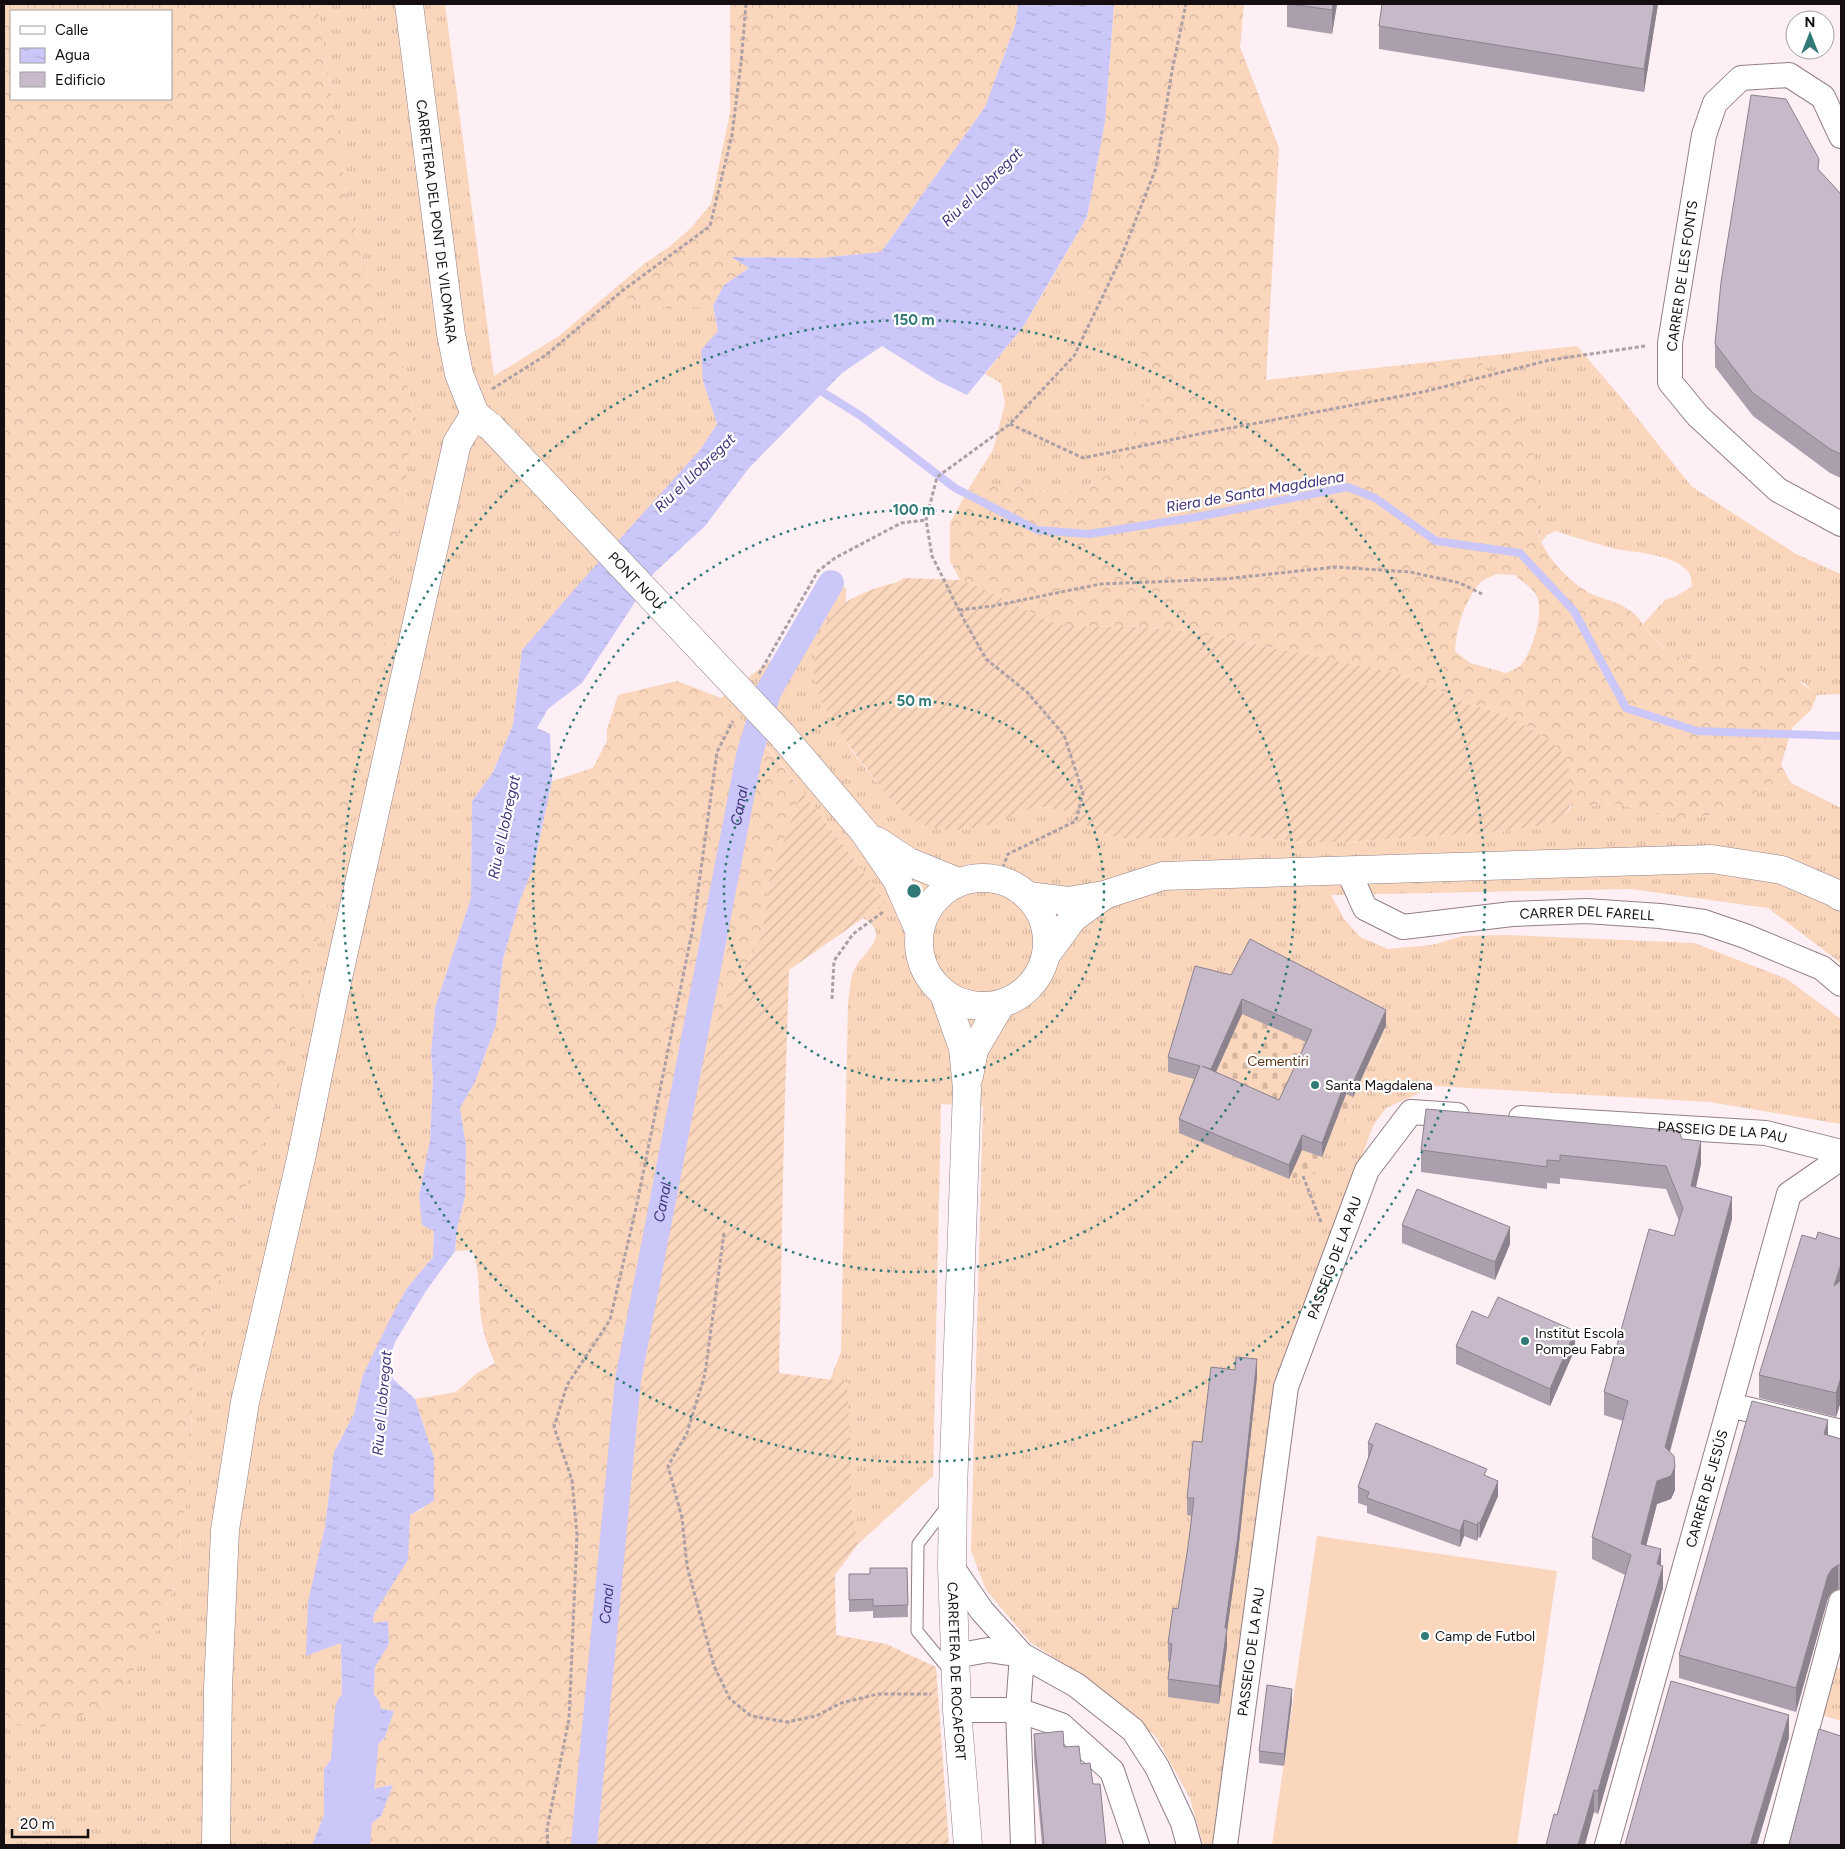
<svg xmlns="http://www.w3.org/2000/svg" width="1845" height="1849" viewBox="0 0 1845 1849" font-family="Figtree,sans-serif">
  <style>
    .grass { fill: url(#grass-tufts); fill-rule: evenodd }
    .forest { fill: url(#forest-crowns); fill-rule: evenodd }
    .cemetery { fill: url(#cemetery-stones) }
    .garden { fill: url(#garden-furrows) }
    .pitch { fill: #fad6bc }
    .water { fill: url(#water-ripples) }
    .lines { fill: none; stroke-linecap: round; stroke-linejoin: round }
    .stream { stroke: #cbc7f8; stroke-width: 8 }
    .canal { stroke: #cbc7f8; stroke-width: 26 }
    .river { stroke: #cbc7f8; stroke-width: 46 }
    .lane-casing { stroke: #937f86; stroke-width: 13 }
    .street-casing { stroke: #937f86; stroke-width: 26 }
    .secondary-casing { stroke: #937f86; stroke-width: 29 }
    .path { stroke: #aca0a5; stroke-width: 3; stroke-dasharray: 4 2.5; stroke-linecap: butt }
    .lane { stroke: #fff; stroke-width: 11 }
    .street { stroke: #fff; stroke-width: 24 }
    .secondary { stroke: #fff; stroke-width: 28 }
    .secondary-bridge-casing { stroke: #937f86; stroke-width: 29; stroke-linecap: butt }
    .secondary-bridge { stroke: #fff; stroke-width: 28 }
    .wall { fill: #ab9fad; fill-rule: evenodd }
    .shaded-wall { fill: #8b828d }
    .building { fill: #c7b9c9; stroke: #8b828d; fill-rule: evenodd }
    .ring { fill: none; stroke: #307976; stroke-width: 2.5; stroke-dasharray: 2.5 5 }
    .poi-dot { fill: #307976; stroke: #fff; stroke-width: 2 }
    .labels { text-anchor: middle; stroke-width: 4.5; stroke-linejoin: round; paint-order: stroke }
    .street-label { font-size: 14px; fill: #150e11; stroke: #fff }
    .park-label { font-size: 14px; fill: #5a3516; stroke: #fff }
    .poi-label { font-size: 14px; fill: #150e11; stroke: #fff; text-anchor: start }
    .water-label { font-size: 15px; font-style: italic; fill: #403279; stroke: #fff }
    .centre { fill: #307976; stroke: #fff; stroke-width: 2.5 }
    .ring-label { font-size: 15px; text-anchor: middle; font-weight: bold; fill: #307976; stroke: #fff; stroke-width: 4.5; stroke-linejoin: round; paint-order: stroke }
  </style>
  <defs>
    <pattern id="grass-tufts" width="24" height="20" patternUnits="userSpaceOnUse" patternTransform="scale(1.25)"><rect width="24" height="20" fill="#fad6bc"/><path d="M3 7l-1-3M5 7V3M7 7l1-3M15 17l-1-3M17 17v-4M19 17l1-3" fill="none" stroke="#d5b6a1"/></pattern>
    <pattern id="forest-crowns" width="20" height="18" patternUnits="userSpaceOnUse" patternTransform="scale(1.25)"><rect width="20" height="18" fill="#fad6bc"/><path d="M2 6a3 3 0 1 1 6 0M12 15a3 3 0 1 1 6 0" fill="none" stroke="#d5b6a1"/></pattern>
    <pattern id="cemetery-stones" width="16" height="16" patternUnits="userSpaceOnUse" patternTransform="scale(1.25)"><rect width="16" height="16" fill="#fad6bc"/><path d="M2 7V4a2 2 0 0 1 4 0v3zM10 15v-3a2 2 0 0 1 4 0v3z" fill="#d5b6a1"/></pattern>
    <pattern id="garden-furrows" width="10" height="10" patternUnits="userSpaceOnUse" patternTransform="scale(1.25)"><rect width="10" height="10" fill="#fad6bc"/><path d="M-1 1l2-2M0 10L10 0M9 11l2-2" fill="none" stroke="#d5b6a1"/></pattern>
    <pattern id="water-ripples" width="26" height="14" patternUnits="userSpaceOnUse" patternTransform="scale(1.25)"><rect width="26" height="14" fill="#cbc7f8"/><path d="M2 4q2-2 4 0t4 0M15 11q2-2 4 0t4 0" fill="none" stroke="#adaad4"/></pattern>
  </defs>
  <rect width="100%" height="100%" fill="#fdeff4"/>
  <path class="grass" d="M317,4H445L494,376L559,336L612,291L636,303L669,309L713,306L718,331L703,381L717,424L700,450L522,650L513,725L493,772L472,801L471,898L435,1008L431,1054L433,1079L430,1140L419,1196L434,1231L433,1257L407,1288L363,1375L354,1414L334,1452L325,1527L318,1562L307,1655L341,1643L342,1700L334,1755L324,1769V1815L312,1845H4V1720L12,1725L100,1707L124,1686L159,1626L170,1599L178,1567L180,1538L186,1504L190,1471L193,1380L224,1260L251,1169L263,1140L273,1108L414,412L401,359L377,305L360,248L346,192Z
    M1055,273L1108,301L1116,318L1129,335L1149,367L1152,384L1122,464L1092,485L1075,492H1056L1003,485L967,491L993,450L1005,403L1001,383L985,374L1023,327Z
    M1577,346L1623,400L1691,486L1796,554L1841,574V694L1817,695L1804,683L1756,669L1705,664L1686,659L1668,652L1654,639L1643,624L1666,599L1675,597L1692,586C1691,579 1691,573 1685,568C1667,553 1634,553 1612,548C1593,543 1574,537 1556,531L1547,535L1541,542C1540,536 1536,529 1536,523C1536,511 1540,498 1538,485C1533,433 1510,394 1476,357Z
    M823,578L846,588V602L832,614L841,734L852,751L877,783L935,828L970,829L1005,819L1021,811L1039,807L1057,808L1074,814L1076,821L1110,836L1231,835L1308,842H1348L1506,831L1560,822L1571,807L1616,804L1673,818H1692L1710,815L1760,790L1791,783L1841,808V963L1768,908L1631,889L1331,895L1344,919L1360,937L1388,949L1432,945L1463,936L1506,935L1694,943L1787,979L1841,1019V1124L1710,1102L1435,1086L1386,1108L1373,1126L1280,1379L1216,1845H1203L1190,1798L1156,1737L1099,1687L1030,1642L986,1590L971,1551L983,1106L941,1104L933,1476L858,1544L851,1506V1458L846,1382L830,1380L841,1352L848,1002C850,991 850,977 855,968C865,950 892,935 863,918L886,902L777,758L721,698L783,651ZM1243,967L1383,1039L1370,1060L1339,1131L1333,1129L1315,1174L1289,1179L1199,1082L1168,1072L1209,984Z
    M1836,1667L1841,1668V1721L1822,1715Z"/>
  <path class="forest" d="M4,4H317L346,192L360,248L377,305L401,359L414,412L372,744L273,1108L263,1140L251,1169L224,1260L193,1380L190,1471L186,1504L180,1538L178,1567L170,1599L159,1626L124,1687L100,1707L71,1720L40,1727L12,1725L4,1720ZM171,11V99H11V11Z
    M730,4H1018L1016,23L985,107L881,252L819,258L732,257L749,268L724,285L713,306L669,309L636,303L612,291L644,264L669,247L691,228L711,204L730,113Z
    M1114,4H1244L1240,47L1279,148L1266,380L1476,357C1507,390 1529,426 1537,472C1539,484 1539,497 1538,509C1537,514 1536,520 1536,525C1538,542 1552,562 1564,573C1572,582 1583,590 1594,595C1606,600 1619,602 1629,610C1640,617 1645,629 1654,639C1662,649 1673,654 1685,659C1697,663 1709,664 1722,665C1758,667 1789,670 1817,695L1811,710L1792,728L1781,765L1791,783L1760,790L1727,808L1710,815L1692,818H1673L1616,804L1571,807C1572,787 1572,769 1561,752C1551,737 1506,716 1489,709C1481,707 1474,706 1467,703C1442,692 1418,680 1392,672L1225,638L1175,630L1137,627L1065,626L1047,620L977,586L960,580L950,561V523L967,491L985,485H1003L1056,492H1074L1092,485L1122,464L1152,384L1149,367L1129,335L1116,318L1108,301L1055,273L1087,217L1105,122ZM1496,574L1515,575C1521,581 1530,586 1535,593C1546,608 1533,650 1522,664C1519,668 1511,671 1506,673L1470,663L1455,651C1456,628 1464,603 1479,584C1483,579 1491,577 1496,574Z
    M677,681L721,698L776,758L802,791L769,881L762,935L711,1032L621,1577L597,1845H362L364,1829L381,1816L392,1785L377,1788L352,1811L351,1784L354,1769L385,1737L393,1711L373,1707L375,1667L388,1644L387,1621L373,1623L374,1614L407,1560L410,1515L424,1508L434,1458L415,1399L456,1392L477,1373L495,1363C487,1345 481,1327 480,1307C478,1285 480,1271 472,1250L455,1251L457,1228L465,1197L466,1146L460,1108L475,1082L496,1025L503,959L520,900L534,865L552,781L593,768L607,741V729L618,695Z"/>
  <path class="cemetery" d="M1250,954L1389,1026L1370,1060L1339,1131L1333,1129L1315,1174L1289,1179L1179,1133L1199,1082L1168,1072L1195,980L1209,984L1243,967Z"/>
  <path class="garden" d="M904,578L960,580L977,586L1047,620L1065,626L1137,627L1175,630L1225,638L1392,672C1418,680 1442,692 1466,703C1473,706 1481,707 1488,709C1506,715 1550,737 1561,751C1567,760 1569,769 1571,779C1574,800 1572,806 1560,822L1506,831L1348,842H1308L1231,835L1128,839L1110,836L1076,821L1073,814C1062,810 1052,807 1040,807C1027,808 1016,815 1005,819C983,828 957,833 934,828C922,825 913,820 904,812C889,800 878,784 867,769C849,746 824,713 816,685C810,662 818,635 831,616C841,601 867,591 883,586C890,584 898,583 904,578Z
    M802,791L886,902L789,970L784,1130L779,1373L847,1382L851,1458V1506L858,1544L835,1575L836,1635L886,1644L936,1667L949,1845H597L621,1577L654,1301L711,1032L762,935L769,881Z"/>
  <path class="pitch" d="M1317,1536L1557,1571L1517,1845H1272Z"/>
  <path class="water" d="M1018,4H1114L1105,122L1087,217L1023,327L967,395L938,381L882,346L842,373L749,468L705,526L654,573L582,683L548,709L537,728L550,734L552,781L534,865L520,900L503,959L496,1025L475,1082L460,1108L466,1146L465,1197L457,1228L455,1251L426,1291L395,1342L390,1357L393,1379L415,1399L434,1458V1501L410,1515L408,1560L374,1614L373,1623L388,1621L389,1644L375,1667L373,1707L394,1711L385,1737L354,1769L351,1784L360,1793L353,1810L377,1788L393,1785L381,1816L364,1829L362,1845H312L324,1815V1769L334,1755L342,1701L341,1643L306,1656L308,1602L325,1527L334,1452L354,1414L363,1375L389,1321L407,1288L433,1257L434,1231L422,1225L419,1196L430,1140L433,1079L431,1054L435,1008L471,898L472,801L493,772L513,725L522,650L579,584L700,450L717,424L703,381L701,350L718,331L713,306L724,285L749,268L731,257L819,258L881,252L985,107L1016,23Z"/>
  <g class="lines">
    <path class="stream" d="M816,388L861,416L955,488L1037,530L1089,534L1197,517L1348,487L1375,498L1436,541L1520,553L1574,611L1626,708L1697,731L1841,736"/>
    <path class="canal" id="s1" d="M584,1845L628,1380L749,756L768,692L831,583"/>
    <path class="river" d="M347,1845L358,1711"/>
    <g class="lane-casing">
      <path id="lane" d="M948,1505L918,1544L917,1631L951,1672"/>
    </g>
    <g class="street-casing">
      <g id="street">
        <path d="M1841,136L1823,97L1789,75L1741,78L1715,103L1704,135L1670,343V382L1698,416L1778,490L1841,524"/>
        <path id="s2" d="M1348,870L1365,908L1403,927L1512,914L1586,911L1660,916L1704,922L1745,936L1822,968L1841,984"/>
        <path id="s3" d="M1521,1118L1766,1133L1841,1152"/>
        <path d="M1730,1405L1841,1432"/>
        <path d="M952,1567L982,1611L1022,1655L1076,1685L1133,1730L1157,1767L1183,1823L1189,1845"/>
        <path d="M1022,1655L1018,1710L1023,1845"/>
        <path d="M955,1656L988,1650L1022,1655"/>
        <path d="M957,1710H1018L1061,1725L1112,1771L1137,1845"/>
        <path id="s4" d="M1225,1845L1286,1387L1367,1170L1411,1112L1457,1115"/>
        <path id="s5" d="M1607,1845L1789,1194L1841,1158"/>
        <path d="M1776,1845L1841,1602"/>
      </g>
    </g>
    <g class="secondary-casing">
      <g id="secondary">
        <path id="s6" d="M409,4L451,334L459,374L475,414L488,425"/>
        <path d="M782,735L865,833L897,880L919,930"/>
        <path d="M877,841L909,862L958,882"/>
        <circle cx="983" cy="942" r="64"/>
        <path d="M1028,896L1068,901L1104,895L1163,876L1712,859L1782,870L1833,892L1841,897"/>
        <path d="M1046,955L1073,918L1102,897"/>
        <path id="s7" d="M944,994L963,1048L967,1089L953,1490L952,1567L957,1710L968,1845"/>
        <path d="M969,1076L974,1050L1001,1004"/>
        <path d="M216,1845L218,1688L225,1530L245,1402L302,1154L334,996L457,443L475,414"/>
      </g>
    </g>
    <path class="path" d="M492,389L546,355L622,291L710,226L732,135L741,63L746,4
      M1010,424L1083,458L1209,432L1423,392L1550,360L1645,346
      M959,610L993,606L1100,584L1224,579L1336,567L1410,572L1460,583L1482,594
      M759,674L818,571L835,558L901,523L926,520
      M998,880L1008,854L1076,821L1083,793L1064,735L1027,692L986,659L963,618L932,556L926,520L937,477L1010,424L1074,356L1120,260L1156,168L1172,71L1186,4
      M832,999L834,961L853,934L883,912
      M1303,1176L1321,1222
      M724,1233L705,1374L687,1433L668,1466L682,1518L687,1566L714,1666L730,1699L751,1716L787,1722L816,1716L841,1703L878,1694H931
      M548,1845L547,1829L569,1719L577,1535L572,1480L554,1427L567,1385L610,1320L636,1208L693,927L717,752L733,721"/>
    <use href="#lane" class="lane"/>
    <use href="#street" class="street"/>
    <use href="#secondary" class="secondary"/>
    <g class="secondary-bridge-casing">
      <g id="secondary-bridge">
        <path id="s8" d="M491,427L782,735"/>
      </g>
    </g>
    <use href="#secondary-bridge" class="secondary-bridge"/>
  </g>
  <path class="wall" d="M1287,4H1337L1332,34L1287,27Z
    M1382,4H1658L1644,92L1379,49V26Z
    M1819,171L1841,194V478L1830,473L1753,416L1715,367V344Z
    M1195,966L1386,1025L1353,1097L1346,1094L1322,1157L1302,1150L1289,1179L1179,1133V1119L1194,1079L1168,1072V1057ZM1242,1014L1306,1042L1279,1100L1216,1072Z
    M1682,1139L1701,1164L1696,1187L1732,1219L1670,1452L1675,1490L1671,1499L1657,1504L1646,1545L1661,1565L1663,1588L1598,1814L1594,1812L1557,1815L1625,1575L1592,1559V1537L1623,1421L1604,1415V1392L1674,1236L1679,1221L1666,1189L1560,1178V1184L1547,1183V1189L1421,1172V1150Z
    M1402,1225L1510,1244L1495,1280L1402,1243Z
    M1816,1239H1841V1401L1836,1417L1759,1398V1375Z
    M1488,1318L1575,1349L1550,1406L1456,1364V1346Z
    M1257,1377L1238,1553L1227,1631V1646L1219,1704L1168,1697V1679L1170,1662L1168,1661V1643L1178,1609L1188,1547L1192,1516L1187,1515V1498Z
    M1828,1435L1841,1439V1589H1838L1832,1592L1828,1598L1796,1712L1679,1678V1655Z
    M1368,1443L1487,1476L1498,1496L1480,1538L1478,1537L1477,1541L1464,1536L1460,1547L1367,1513V1506L1358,1503V1487L1368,1458Z
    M907,1568L908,1617L873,1618V1611L849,1612V1574H870Z
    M1292,1700L1284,1766L1259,1763V1751Z
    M1034,1734L1064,1747L1081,1764L1093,1784L1106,1845H1042L1034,1757Z"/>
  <path class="shaded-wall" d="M1333,4H1337L1332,34V10Z
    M1654,4H1658L1644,92V69Z
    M1242,999V1014L1211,1083V1069Z
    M1386,1010V1025L1353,1097V1083Z
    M1346,1080V1094L1322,1157V1143Z
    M1302,1135V1150L1289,1179V1165Z
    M1701,1141V1164L1691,1209V1186Z
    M1732,1197V1219L1665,1469V1447Z
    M1510,1227V1244L1495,1280V1262Z
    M1841,1264V1287L1834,1286Z
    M1575,1331V1349L1550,1406V1389Z
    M1257,1359V1377L1238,1553L1227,1631V1646L1219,1704V1686L1225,1628Z
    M1841,1377V1401L1836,1417V1393Z
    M1828,1420V1443L1824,1434Z
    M1675,1467V1490L1671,1499L1657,1504L1641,1566V1544L1657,1481Z
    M1498,1481V1496L1480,1538V1523Z
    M1464,1520V1536L1460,1547V1531Z
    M1478,1522V1537L1477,1541V1525Z
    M1661,1549V1571L1663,1566V1588L1598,1814V1791Z
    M1838,1565V1589L1832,1592L1828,1598L1796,1712V1688L1828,1575L1832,1569Z
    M1292,1689V1700L1284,1766V1754Z
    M1789,1715V1738L1757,1845H1750Z
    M1594,1790V1812L1585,1845H1578Z"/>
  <path class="building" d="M1290,4H1333L1332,10Z
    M1382,4H1654L1644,69L1379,26Z
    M1751,95L1786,99L1819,159L1818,169L1841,194V454L1830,449L1753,393L1715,344L1721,282Z
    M1250,939L1386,1010L1353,1083L1346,1080L1322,1143L1302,1135L1289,1165L1179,1119L1200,1066L1168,1057L1195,966L1231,975ZM1242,999L1312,1030L1279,1100L1202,1066L1211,1069Z
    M1426,1109L1679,1131L1682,1139L1701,1141L1691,1186L1732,1197L1665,1447L1674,1456L1675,1467L1671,1476L1657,1481L1641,1544L1661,1549L1657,1564L1663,1566L1598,1791L1594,1790L1578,1845H1546L1554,1814L1557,1815L1631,1555L1592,1537L1628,1401L1604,1392L1649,1229L1674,1236L1683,1208L1666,1166L1560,1155V1161L1547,1160V1167L1421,1150Z
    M1417,1189L1510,1227L1495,1262L1402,1225Z
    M1818,1232L1841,1239V1264L1834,1286L1841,1280V1377L1836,1393L1759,1375L1802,1235L1816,1239Z
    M1498,1297L1575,1331L1550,1389L1456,1346L1472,1311L1488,1318Z
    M1236,1357L1257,1359L1238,1535L1225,1628H1227L1219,1686L1168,1679L1172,1644L1168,1643L1173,1608L1178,1609L1188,1547L1194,1498H1187L1193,1441L1202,1442L1211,1367L1235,1370Z
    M1752,1401L1828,1420L1824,1434L1841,1439V1565H1838L1832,1569L1828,1575L1796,1688L1679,1655Z
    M1376,1423L1487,1469L1484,1475L1498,1481L1480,1523L1478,1522L1477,1525L1464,1520L1460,1531L1367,1498L1369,1492L1358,1487L1373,1445L1368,1443Z
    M870,1568H907L908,1605L873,1606V1599L849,1600V1574H870Z
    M1671,1681L1789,1715L1750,1845H1625Z
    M1267,1685L1292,1689L1284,1754L1259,1751Z
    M1819,1729L1841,1736V1845H1789Z
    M1063,1731L1064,1747L1079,1746L1081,1764L1090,1763L1093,1784H1100L1106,1845H1044L1034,1734Z"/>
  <g class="ring">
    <circle cx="914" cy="891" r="190"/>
    <circle cx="914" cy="891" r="381"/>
    <circle cx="914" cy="891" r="571"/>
  </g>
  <g class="poi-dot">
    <circle cx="1315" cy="1085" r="5"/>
    <circle cx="1525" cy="1341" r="5"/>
    <circle cx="1425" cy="1636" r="5"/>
  </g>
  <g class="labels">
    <g class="street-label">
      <text dy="5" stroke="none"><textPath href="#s6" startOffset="219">CARRETERA DEL PONT DE VILOMARA</textPath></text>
      <text transform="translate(1682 276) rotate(-82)" y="5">CARRER DE LES FONTS</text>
      <text dy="5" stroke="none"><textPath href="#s8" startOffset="211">PONT NOU</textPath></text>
      <text dy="5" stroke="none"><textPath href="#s2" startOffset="269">CARRER DEL FARELL</textPath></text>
      <text dy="5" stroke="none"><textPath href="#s3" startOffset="202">PASSEIG DE LA PAU</textPath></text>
      <text dy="5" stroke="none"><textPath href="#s4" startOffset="600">PASSEIG DE LA PAU</textPath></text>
      <text dy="5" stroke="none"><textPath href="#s5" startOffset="370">CARRER DE JESÚS</textPath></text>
      <text dy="5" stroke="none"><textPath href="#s4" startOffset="195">PASSEIG DE LA PAU</textPath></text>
      <text dy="5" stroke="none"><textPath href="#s7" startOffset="681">CARRETERA DE ROCAFORT</textPath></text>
    </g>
    <g class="park-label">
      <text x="1278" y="1066">Cementiri</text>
    </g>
    <g class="poi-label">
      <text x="1325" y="1090">Santa Magdalena</text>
      <text x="1535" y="1338">Institut Escola<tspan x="1535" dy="16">Pompeu Fabra</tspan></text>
      <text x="1435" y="1641">Camp de Futbol</text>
    </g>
    <g class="water-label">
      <text transform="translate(982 187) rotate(-44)" y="5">Riu el Llobregat</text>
      <text transform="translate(695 473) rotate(-44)" y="5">Riu el Llobregat</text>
      <text transform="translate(1255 492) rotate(-10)" y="5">Riera de Santa Magdalena</text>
      <text dy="5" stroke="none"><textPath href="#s1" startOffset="1052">Canal</textPath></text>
      <text transform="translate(504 827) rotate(-78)" y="5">Riu el Llobregat</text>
      <text dy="5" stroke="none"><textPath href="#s1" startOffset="648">Canal</textPath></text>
      <text transform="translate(382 1403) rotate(-85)" y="5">Riu el Llobregat</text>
      <text dy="5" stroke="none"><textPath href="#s1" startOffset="242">Canal</textPath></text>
    </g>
  </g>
  <circle cx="914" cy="891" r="8" class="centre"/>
  <g class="ring-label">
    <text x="914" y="325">150 m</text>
    <text x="914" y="515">100 m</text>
    <text x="914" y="706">50 m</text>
  </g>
  <rect width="1845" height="1849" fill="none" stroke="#150e11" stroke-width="10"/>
  <rect x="10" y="10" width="162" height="90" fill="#ffffff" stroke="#a19fa0"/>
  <rect x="20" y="26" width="25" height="8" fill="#ffffff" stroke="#a19fa0"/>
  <text x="55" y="35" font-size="15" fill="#150e11">Calle</text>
  <rect x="20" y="48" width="25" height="15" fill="url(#water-ripples)" stroke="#a19fa0"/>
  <text x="55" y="60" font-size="15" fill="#150e11">Agua</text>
  <rect x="20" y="72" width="25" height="15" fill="#c7b9c9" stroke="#a19fa0"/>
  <text x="55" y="85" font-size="15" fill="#150e11">Edificio</text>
  <g transform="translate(1810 35)"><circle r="24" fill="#ffffff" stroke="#a19fa0"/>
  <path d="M0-4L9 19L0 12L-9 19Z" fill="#307976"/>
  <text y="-8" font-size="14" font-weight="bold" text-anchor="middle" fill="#150e11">N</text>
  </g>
  <path d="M12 1829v8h76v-8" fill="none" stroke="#150e11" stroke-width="2.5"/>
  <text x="20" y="1829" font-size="15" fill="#150e11" stroke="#ffffff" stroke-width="4" paint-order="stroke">20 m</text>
</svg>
